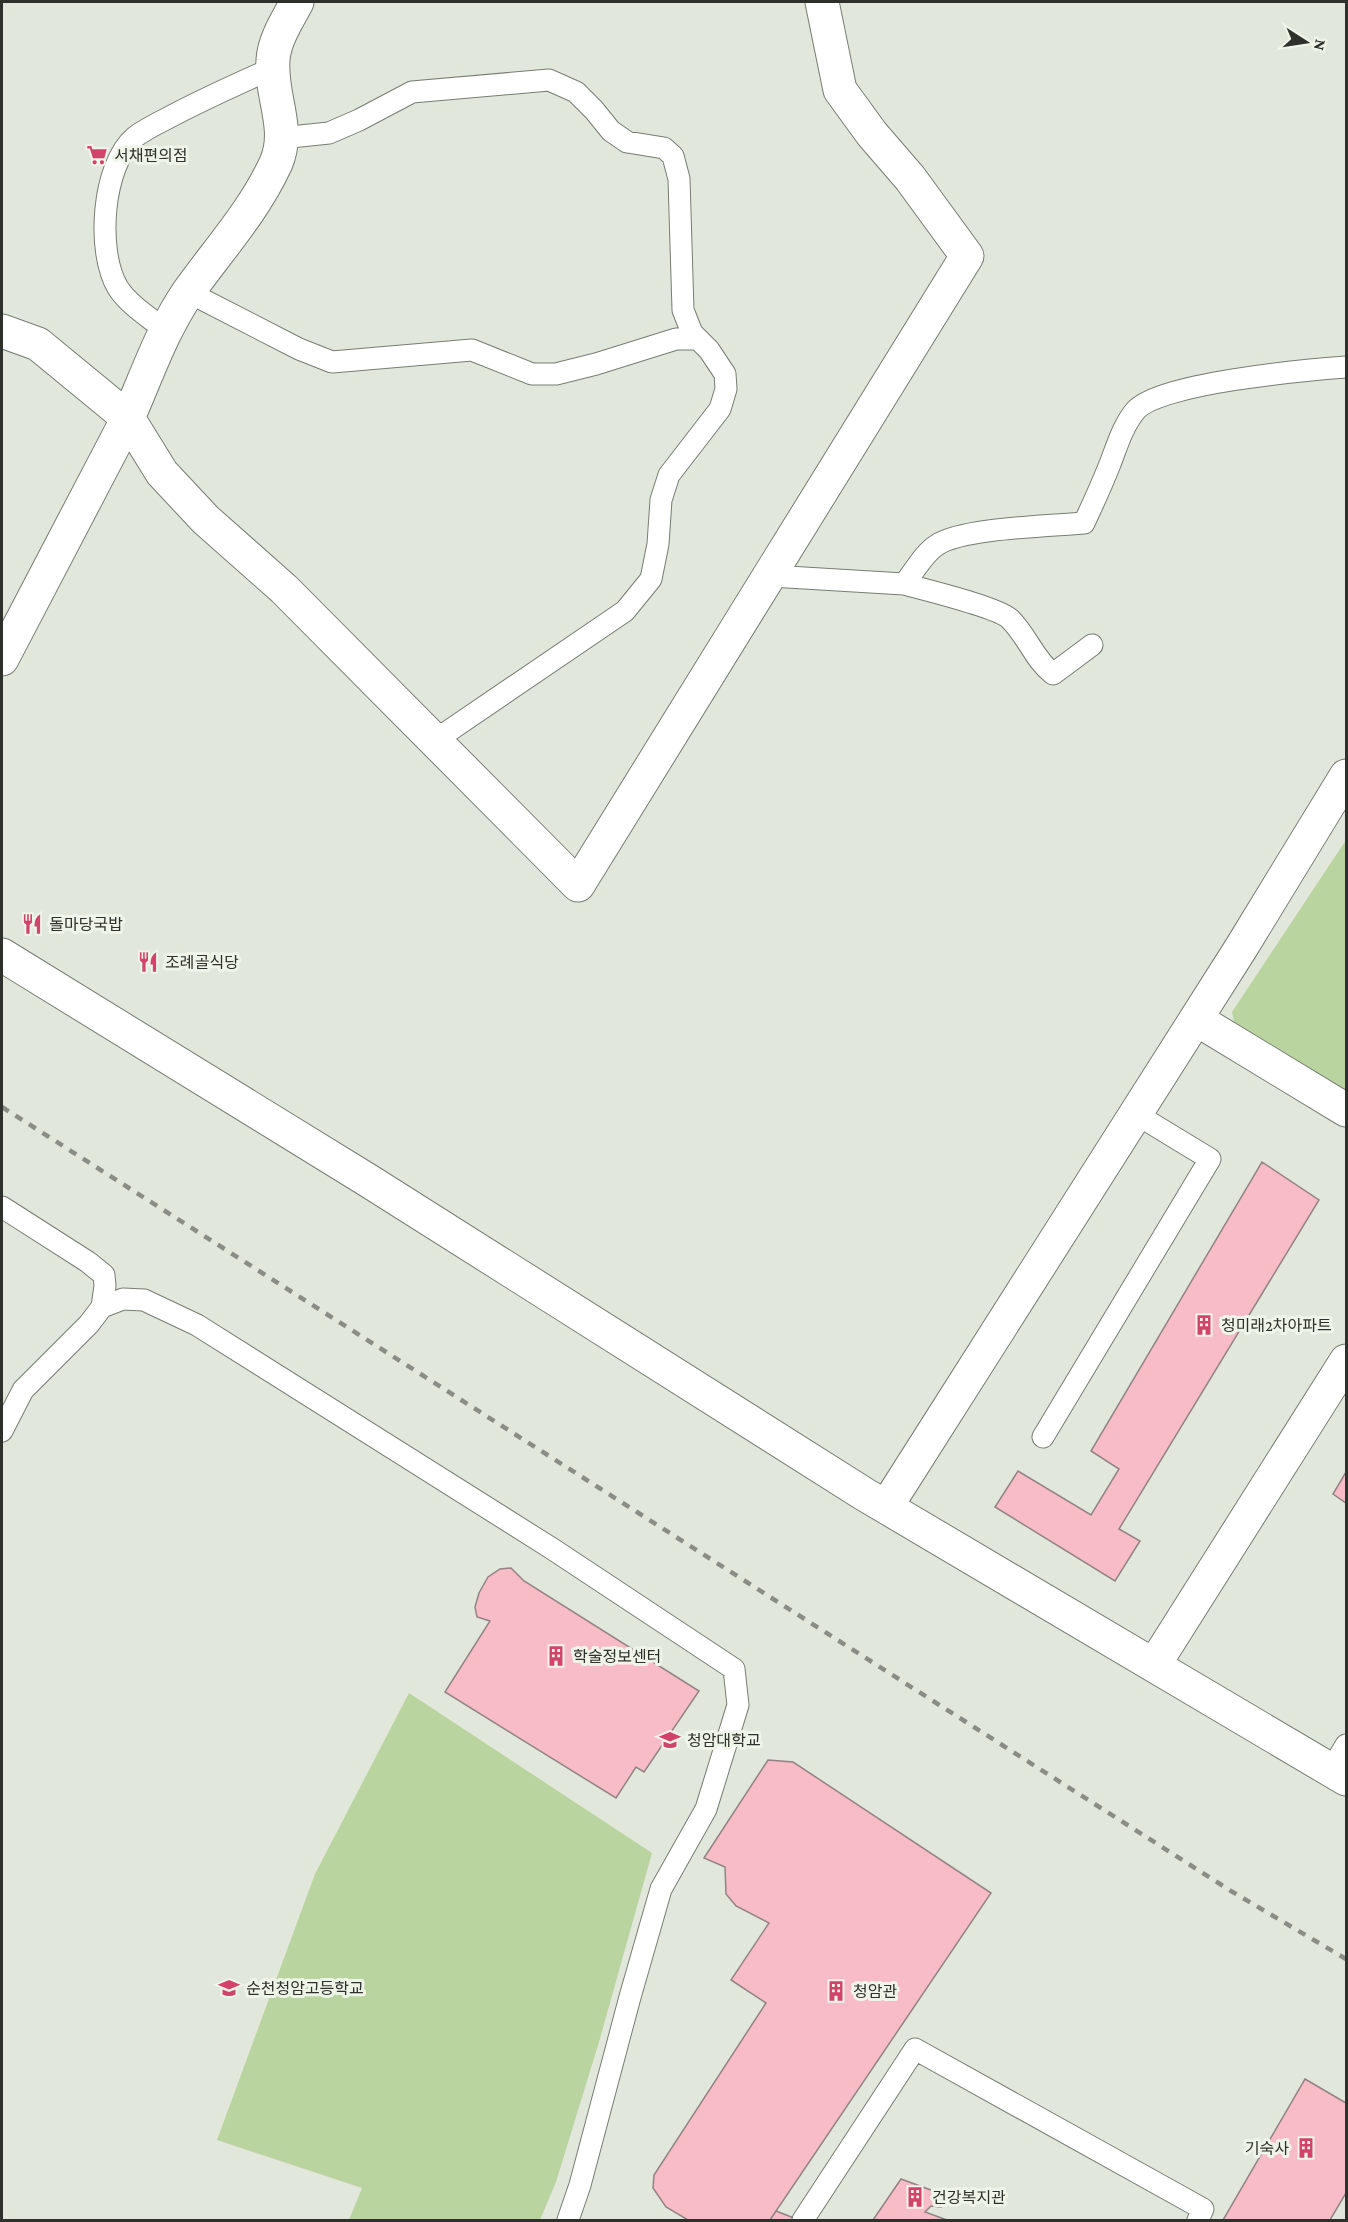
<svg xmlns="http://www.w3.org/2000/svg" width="1348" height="2222" viewBox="0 0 1348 2222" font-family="'Crimson Pro','Noto Sans KR',serif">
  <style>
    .park { fill: #bad49f }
    .building { fill: #f7bcc5; stroke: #928385; stroke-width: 1.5 }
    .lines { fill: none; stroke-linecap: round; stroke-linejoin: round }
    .service-casing { stroke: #777d72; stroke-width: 23 }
    .minor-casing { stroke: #777d72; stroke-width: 35 }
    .service { stroke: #fff; stroke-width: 21 }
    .minor { stroke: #fff; stroke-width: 33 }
    .rail { stroke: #898d85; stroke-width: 4.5; stroke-dasharray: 8 8; stroke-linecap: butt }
    .labels { text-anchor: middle; stroke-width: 6; stroke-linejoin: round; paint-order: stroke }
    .poi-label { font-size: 16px; fill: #2e302b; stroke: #eef5e8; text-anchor: start }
  </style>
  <rect width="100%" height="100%" fill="#e1e7db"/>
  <path class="park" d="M1346,840V1111L1239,1046L1232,1012Z
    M409,1693L652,1853L599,2042L556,2182L540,2220H349L362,2188L217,2140L315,1874Z"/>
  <path class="building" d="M1262,1162L1319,1200L1119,1529L1140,1541L1115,1581L995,1507L1018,1471L1091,1515L1119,1469L1091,1451Z
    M1346,1472V1503L1333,1494Z
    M511,1568L524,1581L699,1691L644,1772L636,1767L616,1798L445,1692L490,1621L477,1617L475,1607L479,1593L488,1577L500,1569Z
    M768,1760L793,1762L991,1893L770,2220H688L666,2207L653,2188L654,2175L766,2003L731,1980L769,1923L736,1906L726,1894L725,1867L704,1858Z
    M1305,2079L1346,2103V2193L1330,2220H1223Z
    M901,2179L939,2193L945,2201L941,2207L931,2206L925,2212L947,2220H873Z
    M776,2211L799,2220H770Z"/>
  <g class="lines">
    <g class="service-casing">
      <path id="service" d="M281,138L329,133L359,120L412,92L549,80L576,92L594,110L611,131L627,142L664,148L673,156L679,179L683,310L692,333L709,350L725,374L726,389L720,409L669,475L661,500L658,544L651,579L625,611L434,741
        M188,292L299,349L332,362L472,350L532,374H556L596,364L676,339H698
        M165,330C150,318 129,305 118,288C96,252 102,165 135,137C144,130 156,124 166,119C201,100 237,84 273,68
        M771,576L904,584C914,572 924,553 937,545C962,528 1051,526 1084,523C1093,504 1102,484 1110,464C1117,446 1123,425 1136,410C1160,383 1306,370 1346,367
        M904,584C925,590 997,607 1010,619C1028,637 1034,659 1053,674L1092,645
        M2,1207L88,1262L104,1275L105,1286L102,1307L89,1324L23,1390L2,1431
        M102,1307L123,1299L144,1300L197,1325L551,1548L734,1669L738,1705L706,1809L661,1889L630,1997L580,2185L568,2220
        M1043,1437L1210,1159L1136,1114
        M1331,1770L1346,1745
        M803,2220L915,2049L1203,2209L1198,2220"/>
    </g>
    <g class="minor-casing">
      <path id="minor" d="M2,331L38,344L128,418C147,375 162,330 189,291C219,249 254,211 276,163C291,128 270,96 273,60C274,40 288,19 297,2
        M2,659L128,418L162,473L206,520L284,589L578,885L967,256L910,178L872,134L840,90L822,2
        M2,955L369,1181L864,1494L1346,1779
        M1196,1019L1346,1110
        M886,1507L1241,948L1346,776
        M1154,1665L1346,1361"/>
    </g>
    <use href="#service" class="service"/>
    <use href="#minor" class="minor"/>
    <path class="rail" d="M2,1107L1231,1891L1346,1959"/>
  </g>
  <defs>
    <g id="supermarket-bare" transform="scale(1.62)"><path d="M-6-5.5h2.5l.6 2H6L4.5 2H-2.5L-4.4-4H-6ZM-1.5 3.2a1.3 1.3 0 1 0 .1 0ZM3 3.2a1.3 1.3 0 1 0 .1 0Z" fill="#d24369" stroke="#eef5e8" stroke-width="2.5" paint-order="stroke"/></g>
    <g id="restaurant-bare" transform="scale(1.62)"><path d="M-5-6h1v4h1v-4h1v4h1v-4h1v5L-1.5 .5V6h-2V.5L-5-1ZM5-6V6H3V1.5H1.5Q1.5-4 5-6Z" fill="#d24369" stroke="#eef5e8" stroke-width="2.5" paint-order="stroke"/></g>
    <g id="building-bare" transform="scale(1.62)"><path d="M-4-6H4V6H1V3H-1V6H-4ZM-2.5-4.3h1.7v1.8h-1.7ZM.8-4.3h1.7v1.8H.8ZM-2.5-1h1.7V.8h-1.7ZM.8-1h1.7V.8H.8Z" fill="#d24369" stroke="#eef5e8" stroke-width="2.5" paint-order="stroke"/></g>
    <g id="university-bare" transform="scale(1.62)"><path d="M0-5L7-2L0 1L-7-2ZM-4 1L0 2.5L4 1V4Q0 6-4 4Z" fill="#d24369" stroke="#eef5e8" stroke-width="2.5" paint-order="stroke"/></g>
    <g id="school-bare" transform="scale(1.62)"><path d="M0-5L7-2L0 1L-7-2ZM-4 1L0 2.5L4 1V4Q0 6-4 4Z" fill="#d24369" stroke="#eef5e8" stroke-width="2.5" paint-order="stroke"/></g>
  </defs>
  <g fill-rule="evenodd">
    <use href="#supermarket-bare" x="97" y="155"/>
    <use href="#restaurant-bare" x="32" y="924"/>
    <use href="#restaurant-bare" x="148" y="962"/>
    <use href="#building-bare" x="1204" y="1325"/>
    <use href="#building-bare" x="556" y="1656"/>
    <use href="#university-bare" x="670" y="1740"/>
    <use href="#school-bare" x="229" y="1988"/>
    <use href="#building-bare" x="836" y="1991"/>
    <use href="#building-bare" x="1306" y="2148"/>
    <use href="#building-bare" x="915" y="2197"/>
  </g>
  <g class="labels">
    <g class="poi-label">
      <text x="114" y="161">서채편의점</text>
      <text x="49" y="930">돌마당국밥</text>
      <text x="165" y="968">조례골식당</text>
      <text x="1221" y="1331">청미래2차아파트</text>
      <text x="573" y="1662">학술정보센터</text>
      <text x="687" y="1746">청암대학교</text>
      <text x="246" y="1994">순천청암고등학교</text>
      <text x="853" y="1997">청암관</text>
      <text x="1289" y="2154" text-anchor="end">기숙사</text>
      <text x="932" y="2203">건강복지관</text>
    </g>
  </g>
  <rect width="1348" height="2222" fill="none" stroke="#2e302b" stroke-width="6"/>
  <g transform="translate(1306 42) rotate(102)" stroke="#eef5e8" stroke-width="4.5" paint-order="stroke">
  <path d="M0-4.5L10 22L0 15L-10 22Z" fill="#2e302b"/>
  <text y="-9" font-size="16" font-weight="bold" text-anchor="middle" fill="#2e302b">N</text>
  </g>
</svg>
